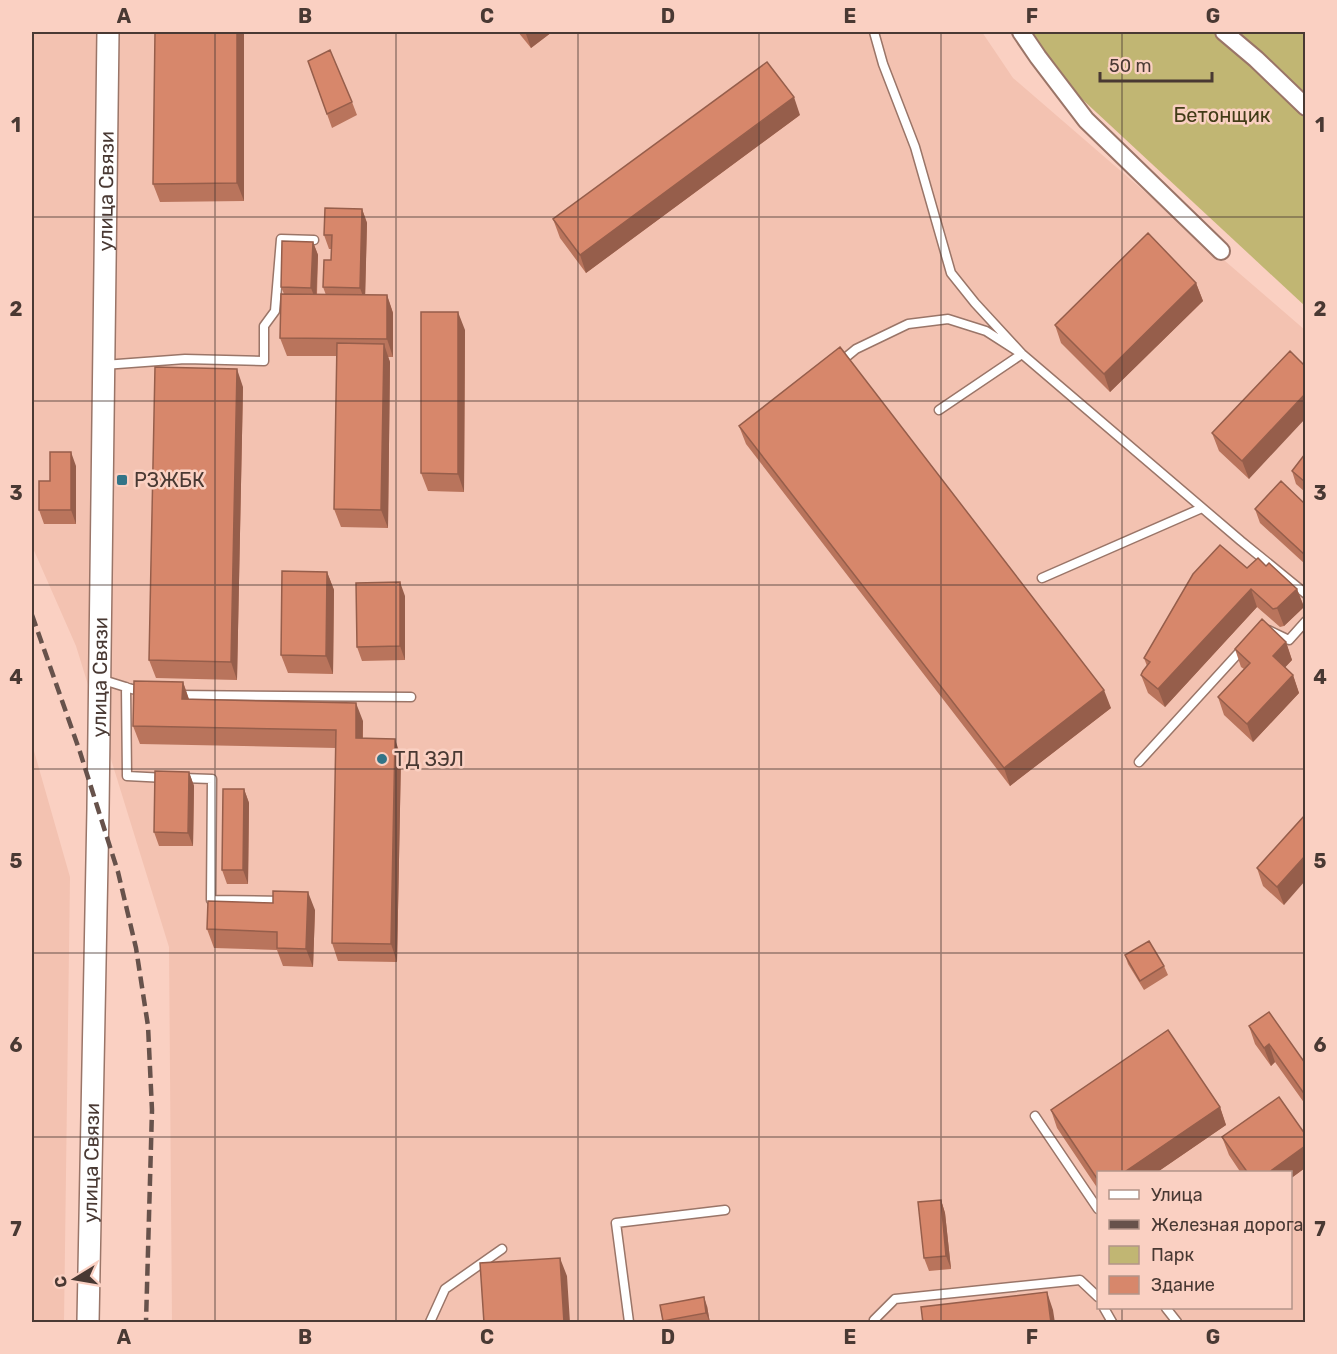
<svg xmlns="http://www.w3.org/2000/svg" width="1337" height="1354" viewBox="0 0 1337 1354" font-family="Rubik,sans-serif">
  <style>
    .built { fill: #f3c2b1; fill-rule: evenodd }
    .green { fill: #c1b673 }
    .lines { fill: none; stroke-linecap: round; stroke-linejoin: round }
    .service-casing { stroke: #9a7568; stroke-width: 11 }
    .minor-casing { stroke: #9a7568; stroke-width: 20 }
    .tertiary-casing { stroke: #9a7568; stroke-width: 24 }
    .service { stroke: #fff; stroke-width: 8 }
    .minor { stroke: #fff; stroke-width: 16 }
    .tertiary { stroke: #fff; stroke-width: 21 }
    .rail { stroke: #67524b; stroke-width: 4.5; stroke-dasharray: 12 6; stroke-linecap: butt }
    .wall { fill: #b9745c }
    .shaded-wall { fill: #965e4b }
    .building { fill: #d7876b; stroke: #965e4b; stroke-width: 1.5 }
    .grid { fill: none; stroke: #493933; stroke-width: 1.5; stroke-opacity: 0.55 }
    .poi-dot { fill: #337487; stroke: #fad0c2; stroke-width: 2 }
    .labels { text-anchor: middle; stroke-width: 5; stroke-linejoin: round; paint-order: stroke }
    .park-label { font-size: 20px; fill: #423c17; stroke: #fad0c2 }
    .street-label { font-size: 20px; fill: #493933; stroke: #fad0c2 }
    .poi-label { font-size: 20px; fill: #493933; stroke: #fad0c2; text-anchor: start }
    .neatline { fill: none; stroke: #493933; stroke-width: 2 }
    .grid-label { font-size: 20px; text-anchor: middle; font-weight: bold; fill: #493933 }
  </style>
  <rect width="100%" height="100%" fill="#fad0c2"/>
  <path class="built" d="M32,32H982L1013,78L1305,330V1322H172L169,947L76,646L32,546ZM1098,1172H1290V1308H1098Z
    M32,744L70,877L64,1322H32Z"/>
  <path class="green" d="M1022,32H1305V306L1041,61Z"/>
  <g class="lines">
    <g class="service-casing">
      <path id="service" d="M874,32L883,64L915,147L951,273L975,303L1022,354L1241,541L1306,594
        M839,363L856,349L908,324L948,319L986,331L1022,354L939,410
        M104,365L185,359L264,361V326L275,311L281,239L314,240
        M1042,578L1202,508
        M1268,630L1289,640L1306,621
        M100,679L132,689L145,692
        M126,687L127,776L166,778
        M176,695L411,697
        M1139,762L1244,647
        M182,778L212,779L211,900L284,901
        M1035,1116L1098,1209
        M1104,1308L1112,1322
        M1166,1308L1177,1322
        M430,1322L445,1289L502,1249
        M629,1322L616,1223L725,1210
        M875,1322L874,1320L895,1299L1080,1280L1098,1297"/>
    </g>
    <g class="minor-casing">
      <path id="minor" d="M1021,32L1038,57L1086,120L1221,251
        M1224,32L1256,59L1306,107"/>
    </g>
    <g class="tertiary-casing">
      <g id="tertiary">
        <path id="s1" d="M88,1322L98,809L108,32"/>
      </g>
    </g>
    <use href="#service" class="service"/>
    <use href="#minor" class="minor"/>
    <use href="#tertiary" class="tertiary"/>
    <path class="rail" d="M32,615L80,752L98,809L118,872L136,948L148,1026L152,1110L146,1322"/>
  </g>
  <path class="wall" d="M244,32V201L160,202L153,184Z
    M518,32H552L531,48Z
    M308,61L352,102L357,115L332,128Z
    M800,115L586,273L560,238L553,219Z
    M362,209L367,223L365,295H387L393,313V357H388L390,362L388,528L341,527L334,509L337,356H287L280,338L284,294L281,287L313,242L318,255L317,295H326L323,287L331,260V249H329L324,235Z
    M1196,283L1203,301L1110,392L1061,343L1055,325Z
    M465,330L464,492L428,491L421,473Z
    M1290,351L1249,479L1219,451L1212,433Z
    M243,387L237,680L156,678L149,660Z
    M739,426L1111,708L1010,786L746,444Z
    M1305,454V492L1296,484L1292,471Z
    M76,466V524H44L39,510L50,481Z
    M1305,504V564L1260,523L1255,509Z
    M1266,566L1297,589L1304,607L1284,626L1280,627L1257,607L1165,707L1148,693L1141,675L1147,666L1144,658L1247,568Z
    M327,572L334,590L333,674L288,673L281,655Z
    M405,596V660L362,661L357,647Z
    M1286,642L1292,660L1285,667L1293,675L1299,693L1253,742L1224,715L1218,697L1244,669L1241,667L1235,649Z
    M183,682L189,699L363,721V738L401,757L397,962L338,961L332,943L336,748L140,744L133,726Z
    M189,772L194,786L193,846H159L154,832Z
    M244,789L249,803L248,884H227L222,870Z
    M1305,815L1284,905L1263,886L1257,868Z
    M315,910L313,967L283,966L277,950L214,948L207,929Z
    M1125,955L1164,966L1168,975L1144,990L1128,964Z
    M1249,1026L1305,1063V1104L1275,1062L1271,1066L1255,1044Z
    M1220,1107L1226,1125L1156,1173H1098V1189L1057,1128L1051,1110Z
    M1305,1134V1168L1290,1179V1173H1241L1229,1155L1222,1137Z
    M941,1200L945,1213L951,1269L929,1271L924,1258Z
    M660,1305L707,1306L710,1323H663Z"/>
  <path class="shaded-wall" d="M237,32H244V201L237,183Z
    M529,32H552L531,48L526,34Z
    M794,97L800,115L586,273L580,255Z
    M362,209L367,223L365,302L360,288Z
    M313,242L318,255L316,301L311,288Z
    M1196,283L1203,301L1110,392L1104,374Z
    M387,295L393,313V357L387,339Z
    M458,312L465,330L464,492L458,474Z
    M384,344L390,362L388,528L381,510Z
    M237,369L243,387L237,680L231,662Z
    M1305,394V419L1249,479L1242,461Z
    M71,452L76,466V524L71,510Z
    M327,572L334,590L333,674L326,656Z
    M400,582L405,596V660L400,646Z
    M1251,589L1257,607L1165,707L1158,689Z
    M1297,589L1304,607L1284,626L1277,608Z
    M1286,642L1292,660L1279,674L1273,656Z
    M1293,675L1299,693L1253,742L1247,724Z
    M183,682L189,700L182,699Z
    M1104,690L1111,708L1010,786L1004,768Z
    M356,703L363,721L362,756L356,738Z
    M395,739L401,757L397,962L391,944Z
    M189,772L194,786L193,846L188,833Z
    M244,789L249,803L248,884L243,870Z
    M1305,856V881L1284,905L1277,887Z
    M308,892L315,910L313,967L306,949Z
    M1269,1044L1275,1062L1271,1066L1264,1048Z
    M1220,1107L1226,1125L1156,1173H1123Z
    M1305,1146V1168L1290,1179V1173H1268Z
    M941,1200L945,1213L951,1269L946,1256Z
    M560,1258L567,1276L570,1323H564Z
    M1047,1292L1053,1310L1055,1323H1051Z
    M704,1297L707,1306L710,1323L706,1313Z"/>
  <path class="building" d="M155,32H237V183L153,184Z
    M330,50L352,102L327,114L308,61Z
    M767,62L794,97L580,255L553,219Z
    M325,208L362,209L360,288L323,287L324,260H331L332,235H324Z
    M1148,233L1196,283L1104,374L1055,325Z
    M282,241L313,242L311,288L281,287Z
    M281,294L387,295V339L280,338Z
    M421,312H458V474L421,473Z
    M337,343L384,344L381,510L334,509Z
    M840,347L1104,690L1004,768L739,426Z
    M1290,351L1305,366V394L1242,461L1212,433Z
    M155,367L237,369L231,662L149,660Z
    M50,452H71V510H39V481H50Z
    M1305,454V482L1292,471Z
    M1281,481L1305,504V555L1255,509Z
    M1220,545L1247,568L1258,558L1266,566L1269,563L1297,589L1277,608L1273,609L1251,589L1158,689L1141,675L1143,671L1150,662L1144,658L1193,574Z
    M282,571L327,572L326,656L281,655Z
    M400,582V646L357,647L356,583Z
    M1262,619L1286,642L1273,656L1293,675L1247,724L1218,697L1250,663L1235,649Z
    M134,681L183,682L182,699L356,703V738L395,739L391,944L332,943L336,730L133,726Z
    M155,771L189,772L188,833L154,832Z
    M223,789H244L243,870H222Z
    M1305,815V856L1277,887L1257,868Z
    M273,891L308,892L306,949L277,948V932L207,929L208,901L273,903Z
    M1149,941L1164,966L1140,981L1125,955Z
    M1269,1012L1305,1063V1095L1269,1044L1264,1048L1249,1026Z
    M1168,1030L1220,1107L1123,1173H1098V1180L1051,1110Z
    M1279,1097L1305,1134V1146L1268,1173H1248L1222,1137Z
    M941,1200L946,1256L924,1258L918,1202Z
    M560,1258L564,1323H484L480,1263Z
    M1047,1292L1051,1323H923L921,1307Z
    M704,1297L706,1313L663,1321L660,1305Z"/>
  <path class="grid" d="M215,32V1322M396,32V1322M578,32V1322M759,32V1322M941,32V1322M1122,32V1172M32,217H1306M32,401H1306M32,585H1306M32,769H1306M32,953H1306M32,1137H1306M1122,1308V1322"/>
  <g class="poi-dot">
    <rect x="116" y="474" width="12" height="12" rx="3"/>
    <circle cx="382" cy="759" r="6"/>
  </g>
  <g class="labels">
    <g class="park-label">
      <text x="1222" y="122">Бетонщик</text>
    </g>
    <g class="street-label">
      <text dy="7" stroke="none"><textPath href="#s1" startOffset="1131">улица Связи</textPath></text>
      <text dy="7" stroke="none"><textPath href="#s1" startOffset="645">улица Связи</textPath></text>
      <text dy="7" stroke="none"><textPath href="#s1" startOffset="159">улица Связи</textPath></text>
    </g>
    <g class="poi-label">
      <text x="134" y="487">РЗЖБК</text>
      <text x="394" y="766">ТД ЗЭЛ</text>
    </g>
  </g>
  <rect width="1337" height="1354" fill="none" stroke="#fad0c2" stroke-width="66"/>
  <rect x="1097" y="1171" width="195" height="138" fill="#fad0c2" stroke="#b39489" stroke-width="1.5"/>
  <rect x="1109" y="1190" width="30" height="9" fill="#ffffff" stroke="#b39489" stroke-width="1.5"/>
  <text x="1151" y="1201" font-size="18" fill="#493933">Улица</text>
  <rect x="1109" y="1220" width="30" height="9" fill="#67524b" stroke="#b39489" stroke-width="1.5"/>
  <text x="1151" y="1231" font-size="18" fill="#493933">Железная дорога</text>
  <rect x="1109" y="1246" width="30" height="18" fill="#c1b673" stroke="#b39489" stroke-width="1.5"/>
  <text x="1151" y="1261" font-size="18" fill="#493933">Парк</text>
  <rect x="1109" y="1276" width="30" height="18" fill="#d7876b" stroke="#b39489" stroke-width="1.5"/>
  <text x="1151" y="1291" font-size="18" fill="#493933">Здание</text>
  <g transform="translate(75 1279) rotate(259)" stroke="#fad0c2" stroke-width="4.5" paint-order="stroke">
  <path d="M0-4.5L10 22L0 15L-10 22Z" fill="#493933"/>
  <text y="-9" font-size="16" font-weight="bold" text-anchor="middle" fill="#493933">С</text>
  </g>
  <path d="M1100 72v9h112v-9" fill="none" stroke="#493933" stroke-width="3"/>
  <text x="1109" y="72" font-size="18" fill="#493933" stroke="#fad0c2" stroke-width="4.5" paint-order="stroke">50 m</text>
  <rect x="33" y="33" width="1271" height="1288" class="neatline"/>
  <g class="grid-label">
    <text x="124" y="23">A</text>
    <text x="305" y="23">B</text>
    <text x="487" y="23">C</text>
    <text x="668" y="23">D</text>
    <text x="850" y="23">E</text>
    <text x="1032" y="23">F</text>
    <text x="1213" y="23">G</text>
    <text x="16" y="132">1</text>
    <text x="1320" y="132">1</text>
    <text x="16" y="316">2</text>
    <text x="1320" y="316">2</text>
    <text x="16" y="500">3</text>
    <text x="1320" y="500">3</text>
    <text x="16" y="684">4</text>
    <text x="1320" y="684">4</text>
    <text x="16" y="868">5</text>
    <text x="1320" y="868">5</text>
    <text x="16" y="1052">6</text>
    <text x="1320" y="1052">6</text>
    <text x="16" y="1236">7</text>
    <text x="1320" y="1236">7</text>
    <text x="124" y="1344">A</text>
    <text x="305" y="1344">B</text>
    <text x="487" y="1344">C</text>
    <text x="668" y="1344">D</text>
    <text x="850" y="1344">E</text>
    <text x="1032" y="1344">F</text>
    <text x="1213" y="1344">G</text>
  </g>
</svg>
